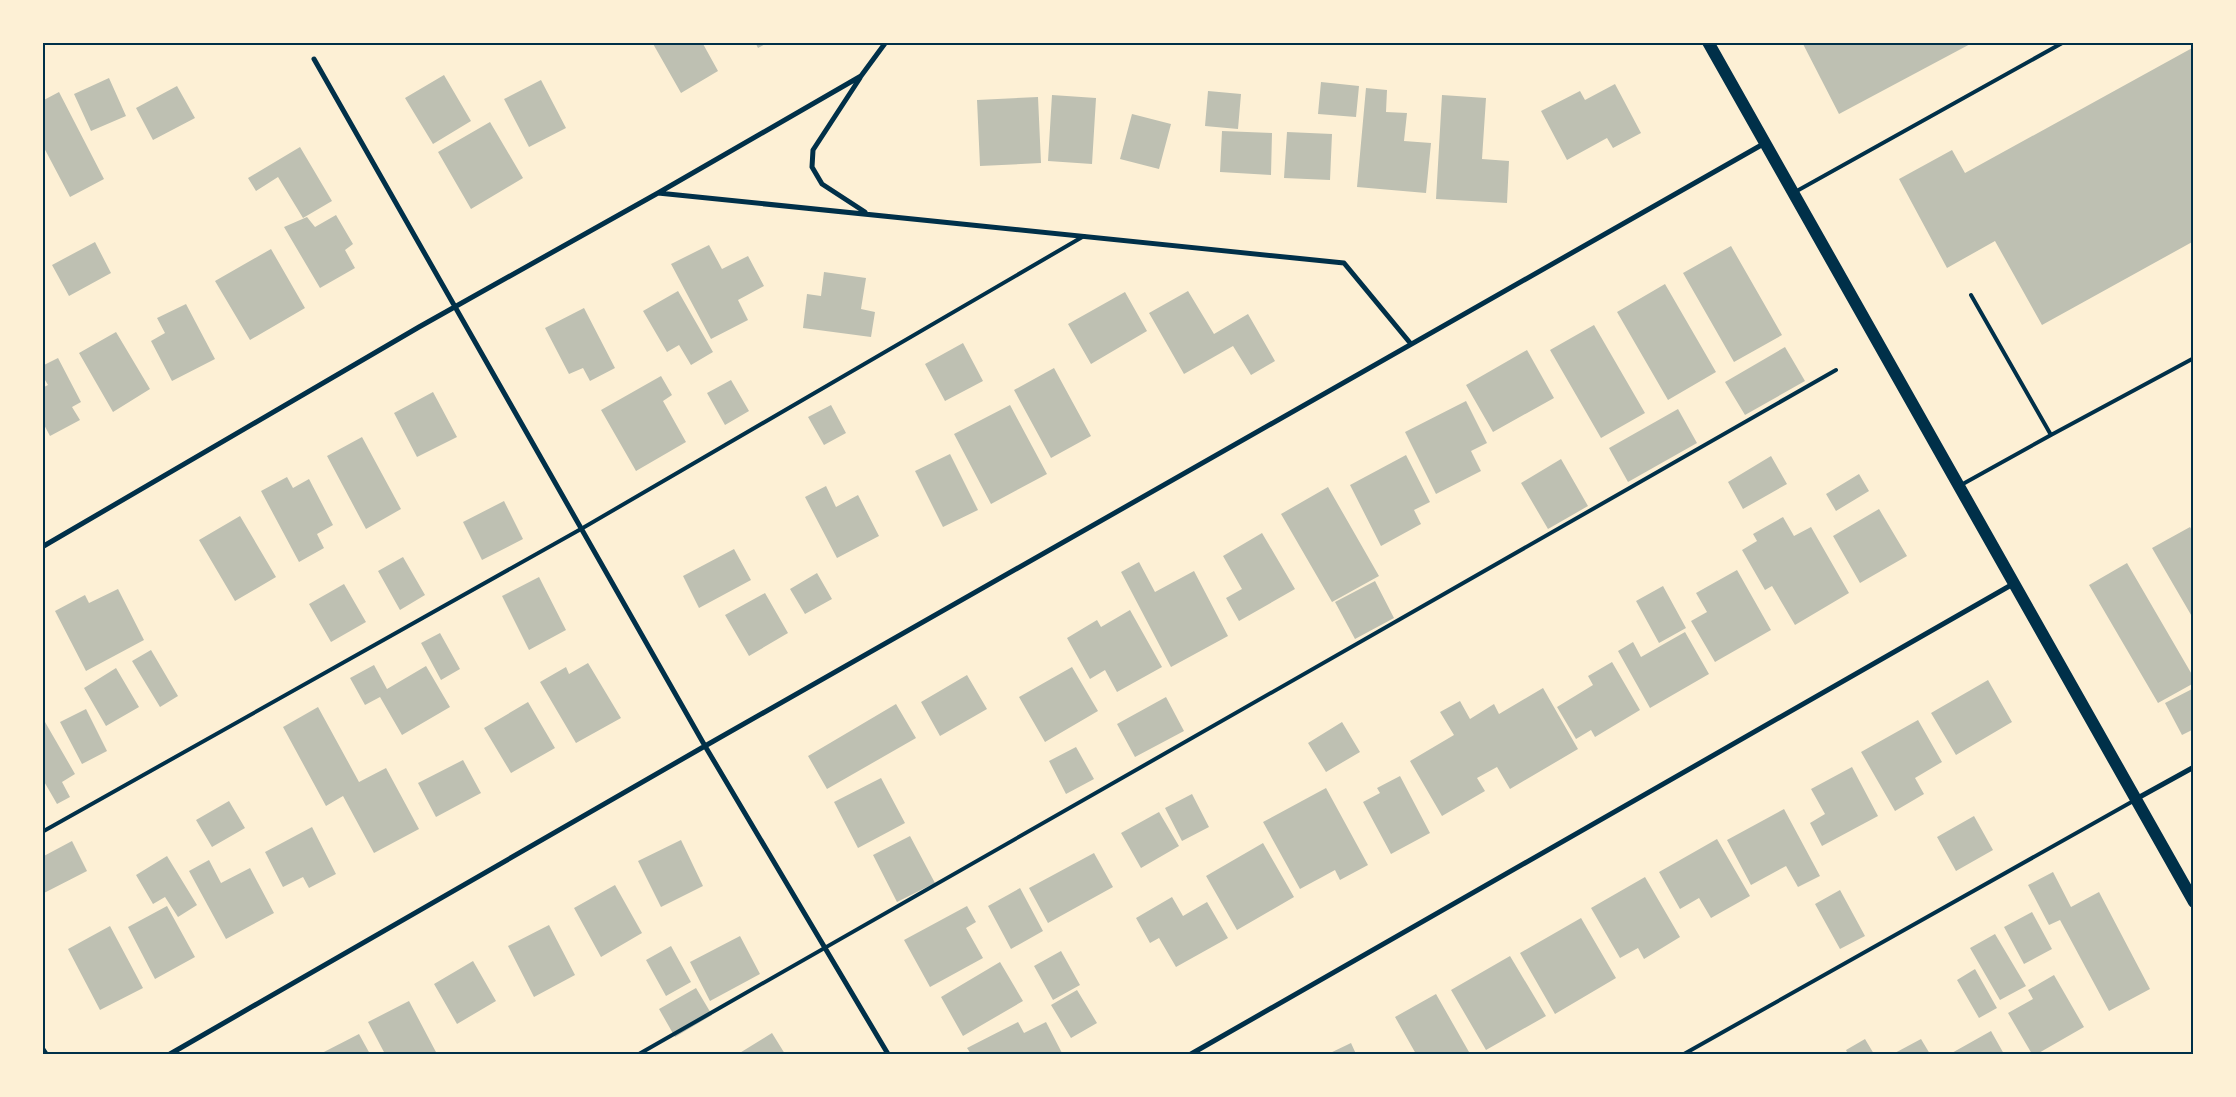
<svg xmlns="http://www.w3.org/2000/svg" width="2236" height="1097" viewBox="0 0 2236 1097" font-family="'Sofia Sans Condensed',sans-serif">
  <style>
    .building { fill: #bec0b2 }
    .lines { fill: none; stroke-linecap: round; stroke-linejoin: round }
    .service { stroke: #003049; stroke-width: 4 }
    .minor { stroke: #003049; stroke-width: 5 }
    .primary { stroke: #003049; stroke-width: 12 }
    .neatline { fill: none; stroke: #003049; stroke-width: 2 }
  </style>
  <rect width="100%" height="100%" fill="#fdf0d5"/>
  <path class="building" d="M652,42H702L718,71L681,93Z
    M755,42H769L758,48Z
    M1802,42H1974L1839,114Z
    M2194,47V241L2042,325L1995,241L1947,268L1899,179L1952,150L1965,173Z
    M444,75L471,121L433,144L405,98Z
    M109,78L126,116L91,131L74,94Z
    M541,80L566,128L529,147L504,99Z
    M1321,82L1359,86L1356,117L1318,114Z
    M1615,84L1641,133L1613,148L1607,138L1567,160L1541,111L1580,91L1585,100Z
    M177,86L195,118L153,140L136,108Z
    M1366,88L1387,90L1386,112L1407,113L1404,141L1431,143L1426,193L1357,187Z
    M1208,91L1241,94L1238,129L1205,126Z
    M59,92L104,179L70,197L42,144V101Z
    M1052,95L1096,98L1092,164L1048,161Z
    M1442,95L1486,98L1482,159L1509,161L1507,203L1436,199Z
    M1038,97L1041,163L980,166L977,100Z
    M1132,114L1171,124L1159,169L1120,159Z
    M490,122L523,178L471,209L438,152Z
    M1222,131L1272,133L1271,175L1220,172Z
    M1287,132L1332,134L1330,180L1284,178Z
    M300,147L332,201L303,218L278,177L256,191L248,178Z
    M336,215L353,244L345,250L355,268L320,288L284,227L307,217L315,227Z
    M95,242L111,273L69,296L52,265Z
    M709,245L722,269L748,256L764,286L738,300L748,320L711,339L671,264Z
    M1731,246L1782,335L1734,362L1683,273Z
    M271,249L305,308L250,340L215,281Z
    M824,272L866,278L861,309L875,312L871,337L803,328L807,294L821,296Z
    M1665,284L1716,372L1668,400L1617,312Z
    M678,291L713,352L691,365L679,345L667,352L643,311Z
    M1188,291L1214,334L1248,314L1275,361L1251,375L1233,346L1184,374L1149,313Z
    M1125,292L1147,331L1091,364L1068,324Z
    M186,304L215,359L172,381L151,341L165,333L157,318Z
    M584,308L615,368L590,381L583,368L569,374L545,328Z
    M1594,325L1645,413L1601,438L1550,350Z
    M116,332L150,389L113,412L79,353Z
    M963,343L983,381L945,401L925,364Z
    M1785,347L1805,381L1745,415L1725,382Z
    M1527,350L1554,398L1493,432L1466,385Z
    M58,358L81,402L72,407L80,420L50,436L42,421V388L48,385L42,375V366Z
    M1054,368L1091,436L1051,458L1014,390Z
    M661,376L672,395L663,401L686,442L636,471L601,410Z
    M731,380L749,411L725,425L707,393Z
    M433,392L457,437L417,457L394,413Z
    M1466,401L1487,443L1471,451L1481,471L1436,494L1405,432Z
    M831,405L846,433L824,445L808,417Z
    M1010,405L1047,474L991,504L954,434Z
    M1678,409L1697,443L1628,482L1609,448Z
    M362,437L401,509L366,529L327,456Z
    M950,454L978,510L943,527L915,471Z
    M1406,455L1430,502L1414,510L1421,524L1381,546L1350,485Z
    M1771,456L1787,484L1743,509L1728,482Z
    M1561,459L1588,506L1548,529L1521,483Z
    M1859,474L1869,491L1836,511L1826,494Z
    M287,477L293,488L309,479L333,525L317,534L324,548L299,562L261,491Z
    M826,486L836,507L858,495L879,536L837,558L805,497Z
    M1328,487L1379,576L1332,602L1281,514Z
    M504,501L523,539L482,560L463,522Z
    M1879,509L1907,556L1860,583L1833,536Z
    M240,516L276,577L235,601L199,540Z
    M1783,517L1794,536L1811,527L1849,593L1795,625L1772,586L1765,590L1742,550L1757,541L1753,534Z
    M2190,527L2194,534V620L2152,548Z
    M1262,533L1295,589L1239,621L1226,598L1242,589L1223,556Z
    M734,549L751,580L699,608L683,576Z
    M403,557L425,595L400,610L378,571Z
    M1139,562L1155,592L1194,571L1228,636L1171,667L1121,572Z
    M2127,563L2194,678V683L2158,703L2089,585Z
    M1737,570L1771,630L1715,662L1691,621L1707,612L1696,593Z
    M817,573L832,599L805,614L790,589Z
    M539,577L566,630L529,650L502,596Z
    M1375,581L1394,618L1355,639L1335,602Z
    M344,584L366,622L331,642L309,604Z
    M1663,586L1686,628L1659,643L1636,601Z
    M118,589L144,640L86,671L55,611L85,595L89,603Z
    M765,593L788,633L749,656L725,615Z
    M1130,610L1162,667L1117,692L1105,670L1090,679L1067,638L1097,620L1101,627Z
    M1685,632L1709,674L1650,708L1618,651L1633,642L1641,657Z
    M440,633L460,669L441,680L421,643Z
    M151,650L178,696L160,707L132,661Z
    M1612,662L1640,710L1595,737L1591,730L1576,739L1557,707L1593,685L1588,676Z
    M588,663L621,718L576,743L540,682L566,667L569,674Z
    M374,665L387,689L426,666L450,707L402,735L380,697L365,705L350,678Z
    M1072,667L1098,711L1045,742L1019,697Z
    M116,668L139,707L106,726L84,688Z
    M967,675L987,709L940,736L921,702Z
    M1988,680L2012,722L1956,755L1931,713Z
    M1543,688L1578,749L1510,789L1497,767L1477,778L1485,791L1442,816L1410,761L1454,735L1440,712L1460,701L1470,719L1494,704L1499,714Z
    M2194,688V729L2182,735L2165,703Z
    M1166,697L1184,731L1135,757L1117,724Z
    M528,702L555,748L511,773L484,728Z
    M896,704L916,738L827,789L808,756Z
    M318,707L359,782L386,768L419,829L374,853L343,796L326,806L283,727Z
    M86,709L107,751L82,764L60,722Z
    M1918,720L1942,762L1915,778L1924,794L1895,811L1861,752Z
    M45,722L75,774L62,782L70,797L57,804L42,778V723Z
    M1342,722L1360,752L1326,772L1308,743Z
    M1076,747L1094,779L1066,794L1049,761Z
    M463,760L481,793L436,817L418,783Z
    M1852,767L1878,816L1822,846L1810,823L1825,814L1811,789Z
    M1400,776L1430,833L1391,854L1363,802L1380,793L1377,788Z
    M881,778L905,823L858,848L834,802Z
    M1326,788L1368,865L1340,880L1335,870L1300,889L1263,822Z
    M1192,794L1209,827L1182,841L1165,808Z
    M229,801L245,828L212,847L196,820Z
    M1784,809L1820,876L1798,887L1786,866L1751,885L1727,840Z
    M1159,812L1179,846L1141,868L1121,833Z
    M1974,816L1993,850L1956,871L1937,837Z
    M312,827L336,874L309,888L303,877L283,887L265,852Z
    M910,836L935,883L897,902L873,855Z
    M1717,839L1750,896L1711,918L1699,898L1680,909L1659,872Z
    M681,840L703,886L661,907L638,861Z
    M72,841L87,871L44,893L42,890V857Z
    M1263,843L1294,897L1237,930L1206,876Z
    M1094,853L1113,887L1048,923L1029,888Z
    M167,856L197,905L178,917L165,897L153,904L136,875Z
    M209,860L221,883L250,868L274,913L226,939L189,871Z
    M2053,872L2071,907L2099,892L2150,989L2109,1011L2060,920L2049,925L2028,885Z
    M1645,877L1680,937L1644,959L1638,948L1620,958L1591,908Z
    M615,885L642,933L601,957L574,908Z
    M1020,888L1043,931L1011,949L988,906Z
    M1840,890L1865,936L1840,949L1815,904Z
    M1172,897L1183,916L1207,902L1228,938L1176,967L1159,938L1150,943L1136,918Z
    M167,906L195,957L155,979L128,927Z
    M967,906L976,922L966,928L983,958L930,987L904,940Z
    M2032,912L2052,949L2024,964L2004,927Z
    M1581,918L1616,978L1555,1014L1520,953Z
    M549,925L575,975L534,997L508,946Z
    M110,926L143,988L100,1010L68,949Z
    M1995,934L2026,986L2000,1000L1970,948Z
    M740,936L760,974L710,1001L690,962Z
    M671,946L691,982L666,996L646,960Z
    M1061,951L1080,985L1053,1000L1034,966Z
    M1510,956L1546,1016L1486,1050L1451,990Z
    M473,961L496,1001L457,1024L434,984Z
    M1000,962L1023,1001L963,1036L941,997Z
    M1975,969L1997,1008L1979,1018L1957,980Z
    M2054,975L2084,1027L2037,1054H2032L2008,1013L2033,999L2028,990Z
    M696,988L712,1015L675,1037L659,1009Z
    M1077,990L1097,1023L1071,1038L1051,1005Z
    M1436,994L1469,1052L1465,1054H1416L1395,1017Z
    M409,1001L437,1054H385L368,1022Z
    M1018,1022L1024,1033L1046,1022L1062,1053L971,1054L967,1048Z
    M1991,1031L2004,1054H1950Z
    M772,1033L785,1054H738Z
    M359,1034L370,1054H320Z
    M1865,1039L1874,1054H1848L1846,1050Z
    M1921,1039L1930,1054H1893Z
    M1351,1043L1356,1054H1328Z"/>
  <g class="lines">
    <path class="service" d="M1795,192L2064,42
      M2051,435L2194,358
      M1961,485L2051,435L1971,295
      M42,832L581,529L1084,236
      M639,1054L1836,370
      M1684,1054L2135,800"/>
    <path class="minor" d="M314,59L705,746L888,1054
      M860,78L813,150L812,167L822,184L865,212
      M658,193L1344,263L1411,344
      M42,547L419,327L658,193L861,76L886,42
      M2136,799L2194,767
      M42,1048L46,1054
      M170,1054L705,746L1765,143
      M1191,1054L2013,584"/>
    <path class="primary" d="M1708,42L2194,902"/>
  </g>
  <rect width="2236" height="1097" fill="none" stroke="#fdf0d5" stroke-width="88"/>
  <rect x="44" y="44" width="2148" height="1009" class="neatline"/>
</svg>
